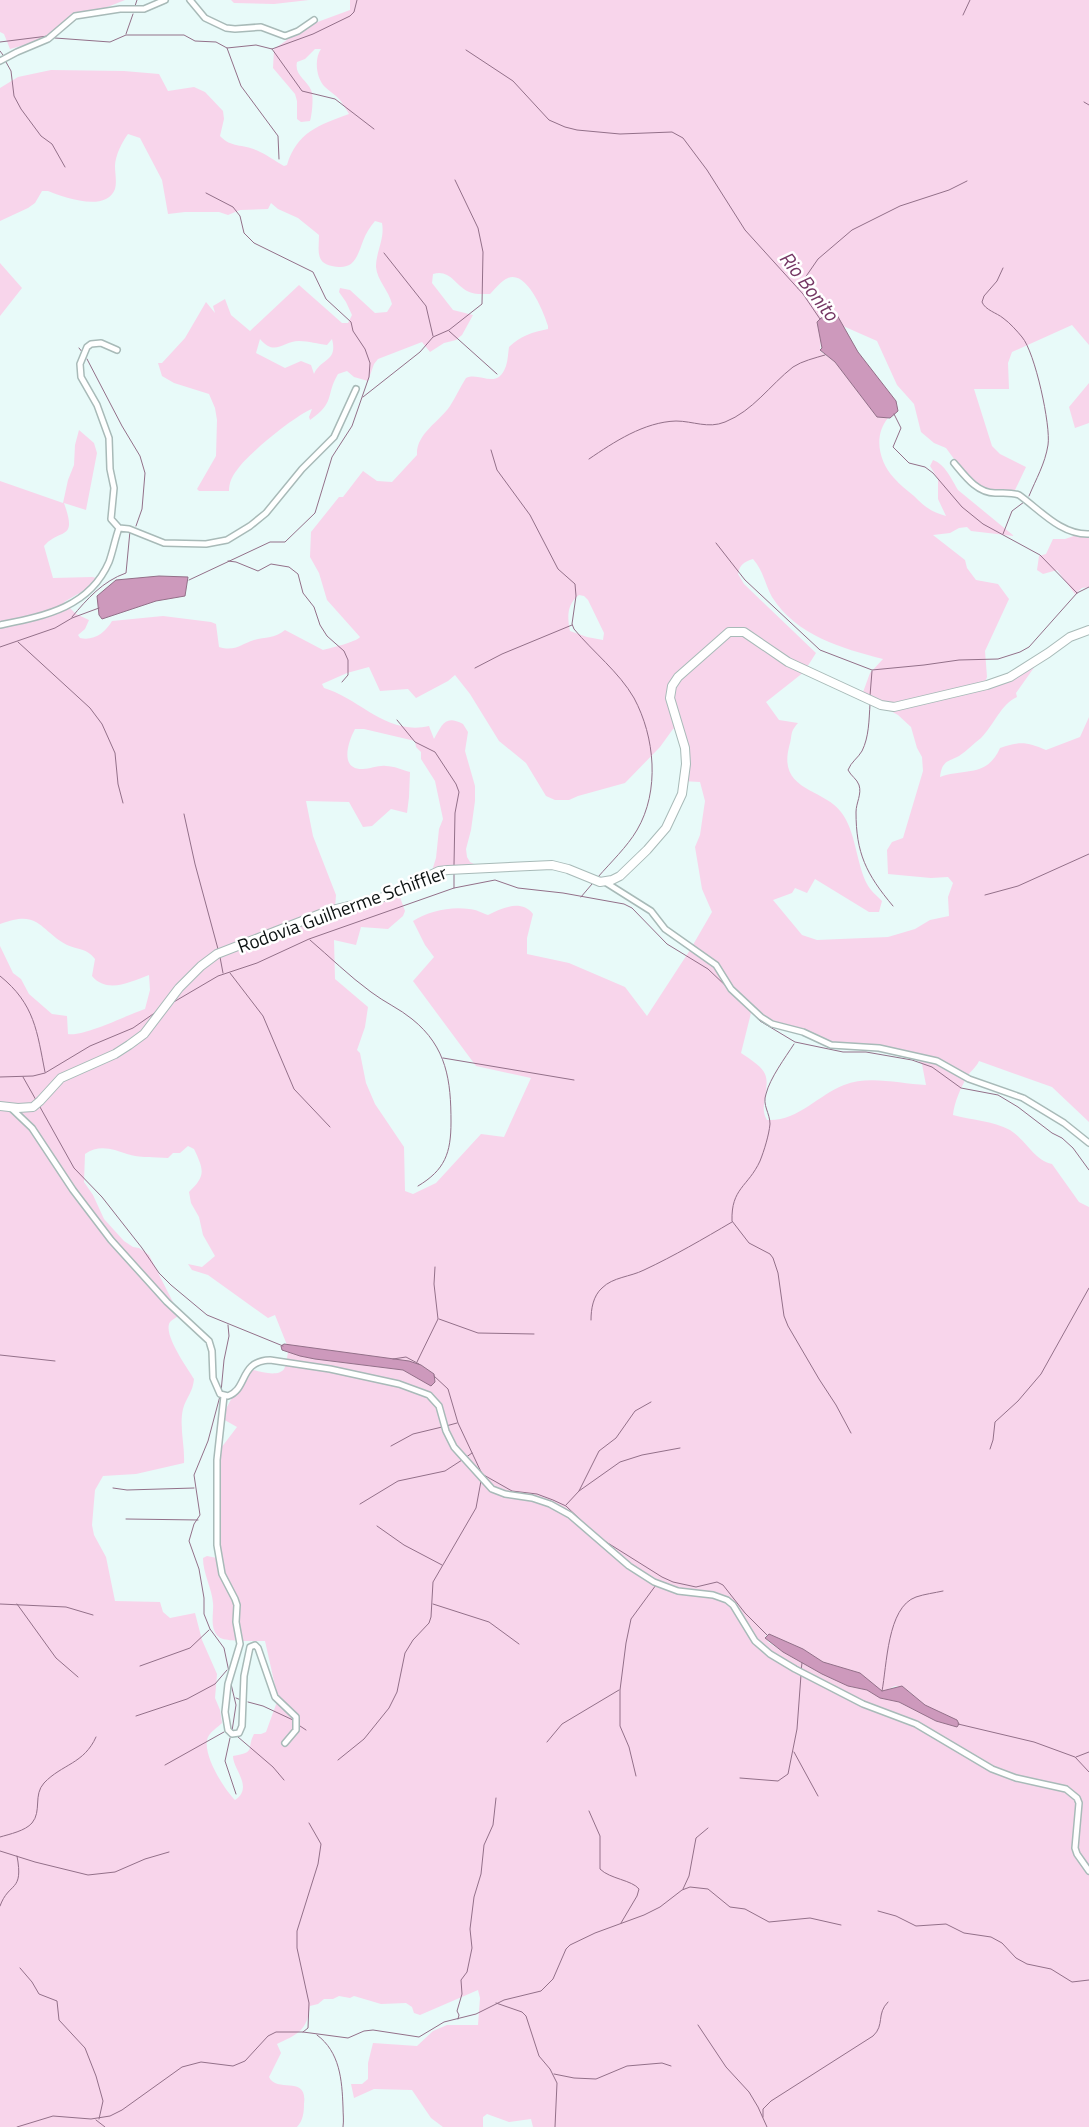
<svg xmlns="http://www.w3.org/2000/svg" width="1089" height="2127" viewBox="0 0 1089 2127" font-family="'Titillium Web',sans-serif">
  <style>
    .green { fill: #f8d5eb; fill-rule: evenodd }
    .water { fill: #cd99bc; stroke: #937089 }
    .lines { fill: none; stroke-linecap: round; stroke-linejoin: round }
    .stream { stroke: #937089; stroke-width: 1 }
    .street-casing { stroke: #a8bab8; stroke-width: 8 }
    .secondary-casing { stroke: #a8bab8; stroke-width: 10 }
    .street { stroke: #fff; stroke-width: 5 }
    .secondary { stroke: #fff; stroke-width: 8 }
    .labels { text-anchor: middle; stroke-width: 5; stroke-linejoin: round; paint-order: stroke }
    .street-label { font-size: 19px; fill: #0c1212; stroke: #fff }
    .water-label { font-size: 20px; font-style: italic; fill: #743663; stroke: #fff }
  </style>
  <rect width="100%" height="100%" fill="#e8faf9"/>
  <path class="green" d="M0,0H125L95,12L72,16L43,40L10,49L4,34L0,32Z
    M231,0H309L274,4L234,3Z
    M350,0H1089V345L1072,325L1012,352L1008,363L1009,389H974L992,446L1000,454L1026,467L1015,490L987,493L968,478L946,448L934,443L921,432L914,404L897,385L877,341L843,326L837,315L821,318L817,322L821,338L820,351L835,362L877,417L888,418C873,436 879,462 894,478C900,485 907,490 914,496C924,506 931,512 946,516L938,499V479L930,466L933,460C945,464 952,480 958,490L1014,536L971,531L967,527L959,528L950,533L933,535L965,560L967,568L976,580L998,584L1009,599L985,651L987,677L985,682L997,681L1038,662L1016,693L1017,697C1001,704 994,725 981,738C974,743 967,751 959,756C947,762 942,761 940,777C964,768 987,778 1000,748C1020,741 1027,742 1046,750L1080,737L1089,717V1122L1052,1087L979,1061C976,1068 970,1071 967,1077C961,1087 954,1103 953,1115C971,1120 993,1121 1010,1130C1026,1140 1034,1160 1052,1164L1079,1202L1089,1207V2127H533L531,2119L509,2122L487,2114L483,2117V2127H443L431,2118L412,2090L374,2089L354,2098L351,2084H362L368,2079V2063L373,2043L417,2046L433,2031L447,2025H478L480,1998L478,1990L420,2015L414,2013L412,2007L406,2003L381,2004L354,1996L350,1998L339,1996L333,1999H324L318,2004L310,2006C307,2031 298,2034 277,2044L281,2053L269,2077C277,2094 308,2074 304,2104C304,2112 303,2121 297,2127H0V946L13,973L21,979L29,994L52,1014L67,1016L68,1034C84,1037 127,1015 145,1009L150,990L149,975C130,982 107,994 92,976L95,959C87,948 78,950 67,945C38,929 40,909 0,924V481L63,503L68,480L74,465L75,445L79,430L94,443L97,453L86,510L64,503C78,542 60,527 44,546L53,578L92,577L101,579L90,587L64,602L76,614L89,620L85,629L78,635L80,638C94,641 105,633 112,621L163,616L211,622L216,624L219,647C235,652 241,644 254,640C265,637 276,638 285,630L323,650C331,648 356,642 360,637L327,600L319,573L310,557L311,532L339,497H343L363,471L377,481L392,482L417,455C416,434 439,422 450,406C456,397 460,387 466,378C480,371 497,391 506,366C508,360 508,353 509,347C520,336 533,332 548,329V326C544,313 527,270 508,278C501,281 495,289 490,294C482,294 474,295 467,291C455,284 449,269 433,274L432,283L453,310L473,315L462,335L456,340L444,343L430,352L422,342L378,359L374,364L368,381L354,377L347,371L338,374C325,396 336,402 310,420L309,417L312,409C294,416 248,454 237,470C232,476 229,483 229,491H199L197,489L216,456L217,420L215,408L209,394L174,383L162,376L158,363H162L185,338L206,302L215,313L213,306L225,299L231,315L250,331L299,285L342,323H348L352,315L346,302L339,292L340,288L350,290L375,313L387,312L392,304C389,291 377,280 376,267C376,251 385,239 382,223L375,221C370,227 366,233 363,241C357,257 354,271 332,266C315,263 319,249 319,235L298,218L278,209L271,203L268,209L240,210L228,215L219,212H185L168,214L162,180L140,138L128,134C122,142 115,156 115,166C115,173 117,182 115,189C106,213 63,197 48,191H42L35,203L28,208L0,221V88L18,77L51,70L124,71L159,74L168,91L194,87L205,92L223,111L224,119L220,136C231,148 243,144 256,150C266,154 275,161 284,166L287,165C297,132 319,125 349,114C346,109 343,104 340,100C336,95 329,91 325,87C316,78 314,59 321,49H315L305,59L297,62C294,75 307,80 311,90C314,95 312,115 310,121L301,122L297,119V101L295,94L273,68L274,49L287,40L285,34L350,10ZM260,339C275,357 283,341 299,341C309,341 318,344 327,345L332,339C338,362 321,358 314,374L311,365L301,361L285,368L256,353ZM753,559C763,570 765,584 772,597C797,636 841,648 883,659L870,673L862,695L898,715L911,727L917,748L922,757L923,771L903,838L892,842L887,850L888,874L931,878L948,877L953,883L948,897L949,916L930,920L915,929L888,937L817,940L802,935L773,900L792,893L795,888L807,893L815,879L869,912H879L882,901C877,896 870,890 867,884C856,863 856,831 841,812C823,788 778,791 789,747C793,735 789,733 798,723L779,720L766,702L804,672L816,653L744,584L738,574C740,564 744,562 753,559ZM579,595L584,596L588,600L604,633L603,640L587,637L570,631C567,617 567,604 579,595ZM369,667L380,691L408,689L416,698L448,681L455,675L470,694L499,741L526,763L546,796L555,800H569L578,796L625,783L660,747L673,729L678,727L684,760L682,781L700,782L705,801L700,835L695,847L702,889L712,912L690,950L647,1016L625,987L569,963L527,954V938L533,914C521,899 502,908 488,915C482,913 475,909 469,909C451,906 428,911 413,921L425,945L434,957L413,981L476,1066L531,1078L504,1137L481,1134L436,1183L413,1194L405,1191L404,1147L375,1104L366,1083L360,1053L357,1050L365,1027L368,1007L335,979L334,940L356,945L361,927L388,929L403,916L405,911L397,889L335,908L336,895L313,836L306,801L349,802L363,827L372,826L391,809L407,813L409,797L410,772C402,770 394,766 386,766C379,765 370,769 363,769C339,770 348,742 355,729H364L415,741L416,747L421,752V759L435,781L443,819L439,829L436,858L431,874L478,866L470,862L467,857L466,849L471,830L475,801V786L465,751L468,732L463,724C445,714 442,725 434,739L429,726C387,736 359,698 324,688L322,684L347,673ZM751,1013L837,1045L881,1046L907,1052L922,1064L926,1085C900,1084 869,1075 844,1085C818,1095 797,1122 767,1120C758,1106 771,1089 765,1074C762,1066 748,1058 741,1053ZM188,1146L194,1149C204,1170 206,1176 189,1192L191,1203L199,1217L203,1235L215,1256L202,1267L188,1264L192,1270L208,1275L268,1318L275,1315L287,1345L421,1365L434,1374H413L403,1370L315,1359L288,1352C287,1357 287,1364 284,1369C278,1378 256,1371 248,1368L221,1418L237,1427L218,1452L214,1460L220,1476L217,1558L207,1556L203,1558C203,1574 212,1588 213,1603C214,1613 209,1629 219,1637C224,1642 256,1641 265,1641L278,1699L266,1732L261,1734H254C246,1749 257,1752 233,1756C233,1770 254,1787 235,1800C224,1789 201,1753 208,1737C211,1731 217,1728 222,1723L220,1710L215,1698L217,1674L202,1640L195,1613L170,1618L163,1612L160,1602L115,1601L106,1557L94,1535L92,1525L95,1490L103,1476L136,1474L184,1463C185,1446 179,1426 183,1409C186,1398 193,1392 194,1379C189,1370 160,1331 171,1321C173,1319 176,1318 178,1316L177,1310L149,1255L139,1248L133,1247L124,1241L104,1219L93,1195L84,1182L85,1154C99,1144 113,1149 127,1154C139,1158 155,1157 168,1158L173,1153H180ZM769,1634L803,1649L823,1662L859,1673L882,1692L895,1686L905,1688L925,1705L958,1721L945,1723L936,1721L899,1702L880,1698L867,1690L851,1687L822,1674L783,1652L768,1642L765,1636Z
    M0,263L22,288L0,316Z
    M1089,383V423L1075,428L1069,407Z
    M1089,531V587L1082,588L1075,594L1057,570L1043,574L1037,570L1039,556L1046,554L1053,539H1065Z"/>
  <path class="water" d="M837,315L858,352L896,401L898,411L890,418L877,417L835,362L820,350L822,348L817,322L821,318Z
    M159,576L188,577L185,596L156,601L102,619L99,615L97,596L116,580Z
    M284,1344L409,1361L421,1365L434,1374L435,1382L431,1386L403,1370L315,1359L300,1356L282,1350L281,1346Z
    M769,1634L803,1649L823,1662L860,1673L882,1691L902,1686L925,1705L957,1720L959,1724L957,1727L936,1721L899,1702L880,1698L867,1690L848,1686L822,1674L783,1652L765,1638Z"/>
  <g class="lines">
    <path class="stream" d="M135,6L137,0
      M963,15L970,0
      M126,34L133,14
      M55,38L110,42L126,35H184L195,41L216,42L227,48L256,45L272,49L313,34L350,16L354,12L357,0
      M0,42L48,36
      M227,48L241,86L278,136L279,159
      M272,49L302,91L335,99L374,129
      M466,50L513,81L549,120L565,127L577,130L620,134L672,132L683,138L707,170L745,230L803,294L820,319
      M0,51L3,55
      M6,62L11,71L14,96L21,109L41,136L52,144L65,167
      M1084,102L1089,105
      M384,253L426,306L433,336
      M1003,268L997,281L984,296L982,302C985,310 997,313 1003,318C1010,323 1017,331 1022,337C1035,352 1051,426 1048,445C1045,464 1036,479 1029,496
      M798,288L818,259L852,230L900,206L949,190L967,181
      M449,331L497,374
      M79,348L83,353
      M87,359L122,426L140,456L145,473L142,509L136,526
      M363,397L420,352L433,337L449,330L482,304L483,252L478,228L455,180
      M894,414L901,428L893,447L909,463L925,467L933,473L962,507L983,524L1040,555L1077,593
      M491,450L497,470L530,515L558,569L575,584L576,596L572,624L574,629C593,652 619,672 634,698C655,737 660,791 637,830C627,847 611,862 598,877
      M589,459C614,442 644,422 676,421C693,421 708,429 725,422C753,411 770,385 793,367C802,361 815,358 825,355
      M1003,534L1012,511L1024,502
      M716,543L745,580L820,650L872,670L924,665L959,660L998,659L1020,652L1029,647L1077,593L1089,587
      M228,561L236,562L258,571L271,564L289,567L298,574L303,593L314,607L320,625L327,636L344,651L348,660V675L342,682
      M189,580L270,542H285L315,513L332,457L352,426L369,377L370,363L365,349L353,331L351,322L326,299L313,272L254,243L244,233L240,216L233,207L206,193
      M72,617C87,599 103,581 126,573L130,531
      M18,642L90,708L102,724L115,753L118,784L123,803
      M0,647L55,628L72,618L99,608
      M475,668L502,654L572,625
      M870,696L872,671
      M870,704C869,720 869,737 862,751C858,758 851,762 848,770C851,776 857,779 859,785C862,794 856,803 856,812C856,853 866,874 893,906
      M397,720L415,742L435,752L456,784L459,792L455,813L454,865
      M184,814L195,864L218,949
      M454,888V873
      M985,895L1018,886L1089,854
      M581,897L592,884
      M310,940C330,957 349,976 371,992C384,1002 400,1009 412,1019C447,1047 451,1081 451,1122C451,1153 445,1170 418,1186
      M220,957L223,973
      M230,973L263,1016L294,1089L330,1127
      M0,976C35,1004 37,1032 45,1072
      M736,997L760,1021L795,1042L843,1052H866L912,1060L932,1067L961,1088L998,1095L1018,1107L1052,1133L1062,1138L1073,1148L1089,1170
      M172,1003L218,976L257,963L309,939L454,888L495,880L518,888L563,893L624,904L632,908L667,944L708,969L728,988
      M794,1044C785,1058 770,1078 766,1094C762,1105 770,1113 770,1124C769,1135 764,1151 760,1161C748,1187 731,1188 732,1221L749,1243L770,1254L773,1258L778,1273L784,1316L788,1326L819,1379L836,1405L851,1433
      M443,1058L574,1080
      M0,1077L33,1076L45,1073L90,1046L133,1028L156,1012
      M23,1077L36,1100
      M40,1107L74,1168L102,1197L142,1248L159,1273L171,1285L207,1315L283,1346
      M439,1319L478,1333L534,1334
      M591,1320C591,1309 593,1296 602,1288C613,1277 630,1277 644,1270C674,1256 703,1239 732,1222
      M0,1355L55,1361
      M393,1359L406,1357L419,1364
      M417,1362L438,1319L434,1284L435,1267
      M434,1376L448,1389L458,1423L482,1474L512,1491L537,1494L553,1500L566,1506L587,1526
      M221,1392L224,1360L229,1336L228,1325
      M220,1396L208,1441L194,1475L200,1515L194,1524L189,1541L199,1569L204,1598V1614L210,1629L224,1648L229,1672
      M446,1426L457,1423
      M391,1446L413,1434L442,1427
      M990,1449L993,1440L995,1422L1018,1401L1041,1374L1089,1288
      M465,1458L472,1453
      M113,1488L127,1490L194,1488
      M579,1491L620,1462L642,1455L680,1448
      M360,1504L398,1481L445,1471L462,1460
      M566,1505L579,1491L599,1451L616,1438L635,1411L651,1402
      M126,1519L198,1520
      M377,1526L404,1545L442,1565
      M603,1540L662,1577L673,1582L696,1587L717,1582L723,1585L745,1613L767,1635
      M0,1604L66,1607L93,1615
      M17,1604L56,1658L78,1677
      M433,1604L489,1622L519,1644
      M140,1666L190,1648L209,1630
      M801,1671L802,1663
      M231,1684L236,1705L232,1731
      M882,1691C887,1666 887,1607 916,1597C925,1594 934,1593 943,1591
      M236,1698L241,1700
      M248,1702L263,1706L293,1720
      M136,1716L187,1699L215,1684L227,1670
      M958,1724L1034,1742L1075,1757L1089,1772
      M300,1726L306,1730
      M238,1737L273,1767L284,1780
      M230,1738L225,1761L236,1794
      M547,1742L562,1724L619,1690
      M794,1752L818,1796
      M1076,1757L1089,1752
      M338,1760L364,1739L389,1708L397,1692L405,1653L413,1640L429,1623L431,1617L433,1582L476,1508L481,1481
      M165,1765L224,1732
      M636,1776L629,1747L620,1726V1690L626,1643L631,1619L656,1585
      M740,1778L778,1781L788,1774L797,1729L801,1675
      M589,1811L600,1836V1869C610,1879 632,1880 639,1889L637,1896L621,1923
      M0,1837C10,1834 25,1831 32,1823C42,1811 33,1795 44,1783C62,1764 84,1764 96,1737
      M0,1851L35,1862L88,1875L115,1872L145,1859L169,1852
      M683,1889L689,1876L696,1838L708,1828
      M0,1906C9,1881 24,1893 17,1856
      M878,1911L896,1916L916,1926L946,1924L964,1933L991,1937L1002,1943L1016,1958L1027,1964L1051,1969L1072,1982L1089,1980
      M20,1968L32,1982L39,1994L57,2001L59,2020L85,2048L96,2076L103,2101L99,2119
      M496,2003L522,2012L526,2016L539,2056L550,2069L557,2083L555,2127
      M458,2019L459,2015L457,2011L462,1994L461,1980L467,1972L472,1948L470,1929L474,1897L481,1874L484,1845L493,1825L496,1798
      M698,2025L726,2067L749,2092L758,2107L767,2127
      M303,2032L308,2028L309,2003L297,1948V1931L318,1864L321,1844L309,1823
      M317,2035C340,2052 342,2080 343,2107C343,2114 344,2120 343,2127
      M554,2074L574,2078L596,2079L627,2066L662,2063L671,2066
      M763,2117V2109L771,2101L873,2036C885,2025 876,2014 888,2002
      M96,2120L105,2127
      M17,2127L53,2116L91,2119L110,2116L122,2110L182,2067L201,2062L233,2066L245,2061L268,2036L276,2032H303L348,2038L364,2031L373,2030L419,2037L444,2022L476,2014L504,2000L541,1991L553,1979L566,1949L570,1945L595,1933L644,1915L660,1907L682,1890L690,1887L708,1889L730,1907L745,1909L769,1922L810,1918L841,1925"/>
    <g class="street-casing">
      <path id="street" d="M190,0L205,18L226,28L235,29L261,27L285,36L298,31L314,20
        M0,61L17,52L48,39L75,16L120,9H144L165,0
        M117,350L101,343L91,344L87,347L80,364L81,377L97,405L109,438L110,469L114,488L111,519L119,528L129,529L164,543L206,544L227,540L250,526L266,513L302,469L334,437L356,389
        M954,463C965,476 977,493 995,493C1004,493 1011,492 1019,495C1040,510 1061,535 1089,534
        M0,625C44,616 89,608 109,562C113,551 115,539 119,528
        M605,882L651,911L665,929L716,965L731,989L761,1017L772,1024L803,1032L831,1045L879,1048L937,1061L969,1079L1023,1098L1064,1123L1089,1143
        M11,1108L32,1128L73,1190L111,1240L167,1302L209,1341L212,1351L213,1378L220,1394L228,1396C248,1389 239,1361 270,1360L330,1369L399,1384L429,1395L439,1406L446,1431L454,1447L492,1489L505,1494L532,1498L550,1504L570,1515L629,1566L654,1582L678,1591L713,1595L727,1600L733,1605L755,1641L770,1654L795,1669L863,1704L916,1724L992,1769L1016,1778L1066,1789L1077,1798L1079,1803L1075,1848L1077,1854L1089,1871
        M224,1396L217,1460V1545L222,1574L235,1599L237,1605L236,1622L240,1644L228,1684L225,1712L228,1730L232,1734L239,1733L242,1726L244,1676L250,1647L255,1645L258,1648L275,1697L296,1717V1730L285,1743"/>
    </g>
    <g class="secondary-casing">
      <path id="secondary" d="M0,1106L18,1108L33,1107L40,1101L61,1078L115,1054L129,1045L144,1034L179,988L201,966L217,954L328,911L381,898L439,871L448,870L552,865L568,869L600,882L612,880L620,876L647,850L666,828L682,794L686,764L685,748L670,698L672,686L678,677L729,632H744L788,662L881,705L894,707L987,685L1010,677L1048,653L1070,637L1089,630"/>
    </g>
    <use href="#street" class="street"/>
    <use href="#secondary" class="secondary"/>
  </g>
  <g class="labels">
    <g class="street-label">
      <text transform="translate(342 909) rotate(-20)" y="7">Rodovia Guilherme Schiffler</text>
    </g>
    <g class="water-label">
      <text transform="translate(809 286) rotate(52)" y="7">Rio Bonito</text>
    </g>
  </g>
</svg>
